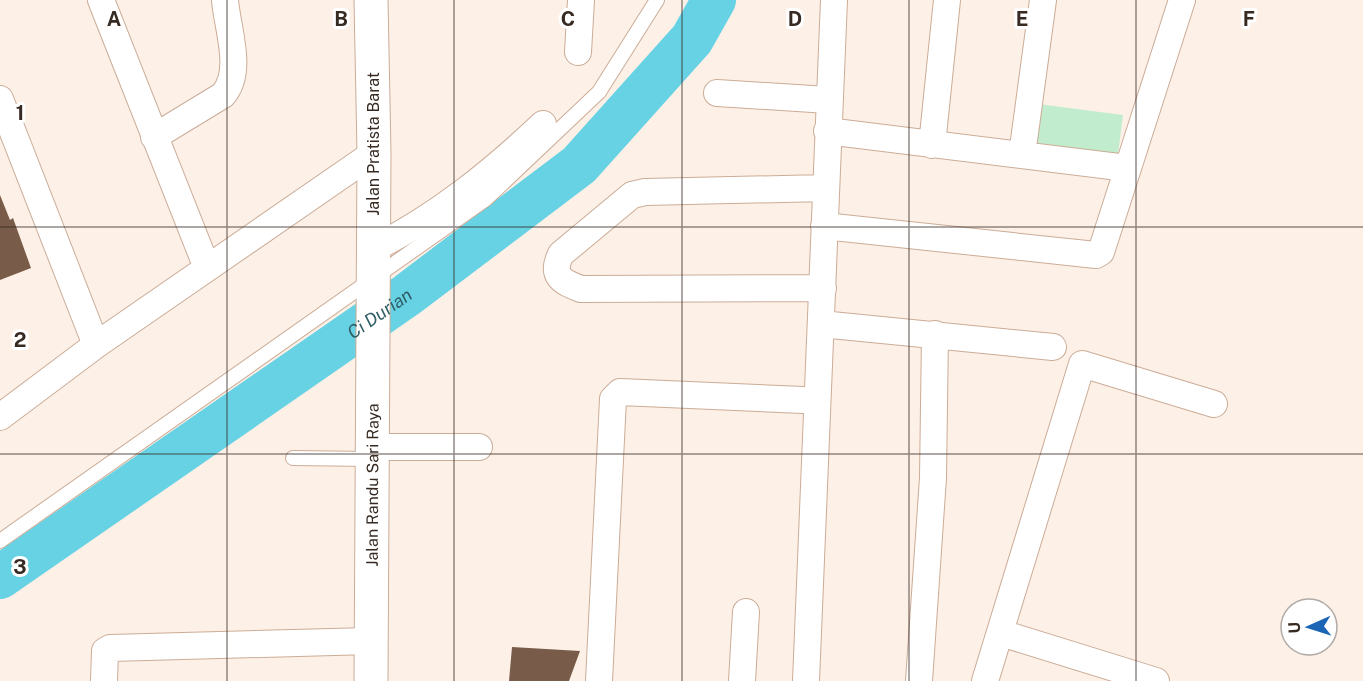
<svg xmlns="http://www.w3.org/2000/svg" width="1363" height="681" viewBox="0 0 1363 681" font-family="'Public Sans',sans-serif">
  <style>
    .green { fill: #c1eccd }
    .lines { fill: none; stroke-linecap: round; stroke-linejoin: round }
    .river { stroke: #66d2e4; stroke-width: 44 }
    .building { fill: #785c49 }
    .lane-casing { stroke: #cbac97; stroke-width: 16 }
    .street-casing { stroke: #cbac97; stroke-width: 28 }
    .secondary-casing { stroke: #cbac97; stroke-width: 35 }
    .lane { stroke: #fff; stroke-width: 14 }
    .street { stroke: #fff; stroke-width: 26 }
    .secondary { stroke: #fff; stroke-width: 33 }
    .grid { fill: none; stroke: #362a22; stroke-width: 1.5; stroke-opacity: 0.55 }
    .labels { text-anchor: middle; stroke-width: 6; stroke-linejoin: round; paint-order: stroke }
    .street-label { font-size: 16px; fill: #362a22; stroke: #fff }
    .water-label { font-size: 18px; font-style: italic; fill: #2f5e66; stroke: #fff }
    .grid-label { font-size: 20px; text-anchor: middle; font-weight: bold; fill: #362a22; stroke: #fff; stroke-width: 6; stroke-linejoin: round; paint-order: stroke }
  </style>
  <rect width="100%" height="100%" fill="#fdf0e7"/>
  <path class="green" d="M1038,104L1123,115L1118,154L1033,143Z"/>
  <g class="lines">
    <path class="river" id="s1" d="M0,577L407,295L579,165L692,39L714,0"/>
  </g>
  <path class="building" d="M0,195L10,220L13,218L31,268L0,280Z
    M512,647L580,651L569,681H509Z"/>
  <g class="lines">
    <g class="lane-casing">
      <path id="lane" d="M293,458L372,459
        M0,541L486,199L599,92L657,0"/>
    </g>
    <g class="street-casing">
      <path id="street" d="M101,0L207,268
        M578,52L581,0
        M717,93L828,100
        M0,99L96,345
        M827,131L1127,168
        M154,137L223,95C244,71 227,28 225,0
        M932,145L947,0
        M1022,155L1043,0
        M824,226L1096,255L1101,252L1182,0
        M373,249C438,216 491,173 543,124
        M823,288L581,289C562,282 550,276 561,254L632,195L645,192L825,188
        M821,324L1053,347
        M0,417L96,345L374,153
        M372,447H479
        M1001,633L1156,681
        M104,681L105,651L110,648L370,641
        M599,681L613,399L620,392L803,400
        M742,681L746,612
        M806,681L834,0
        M919,681L933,478L935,334
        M985,681L1082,364L1214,404"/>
    </g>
    <g class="secondary-casing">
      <g id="secondary">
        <path id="s2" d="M371,681L374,153L371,0"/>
      </g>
    </g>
    <use href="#lane" class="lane"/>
    <use href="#street" class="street"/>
    <use href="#secondary" class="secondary"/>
  </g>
  <path class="grid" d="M227,0V681M454,0V681M682,0V681M909,0V681M1136,0V681M0,227H1363M0,454H1363"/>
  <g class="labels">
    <g class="street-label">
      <text transform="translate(373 144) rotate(-90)" y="6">Jalan Pratista Barat</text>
      <text dy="6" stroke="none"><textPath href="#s2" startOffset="196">Jalan Randu Sari Raya</textPath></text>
    </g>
    <g class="water-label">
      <text dy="6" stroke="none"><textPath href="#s1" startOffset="462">Ci Durian</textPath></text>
    </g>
  </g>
  <g class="grid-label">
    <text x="114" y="26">A</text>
    <text x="341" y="26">B</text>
    <text x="568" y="26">C</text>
    <text x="795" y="26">D</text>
    <text x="1022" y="26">E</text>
    <text x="1249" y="26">F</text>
    <text x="20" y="120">1</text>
    <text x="20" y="347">2</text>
    <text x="20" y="574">3</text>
  </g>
  <g transform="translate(1309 627) rotate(267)"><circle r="28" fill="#ffffff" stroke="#afaaa7" stroke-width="1.5"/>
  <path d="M0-4.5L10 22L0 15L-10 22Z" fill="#1c65b4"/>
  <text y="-9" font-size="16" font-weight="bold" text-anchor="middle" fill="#362a22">U</text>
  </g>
</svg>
